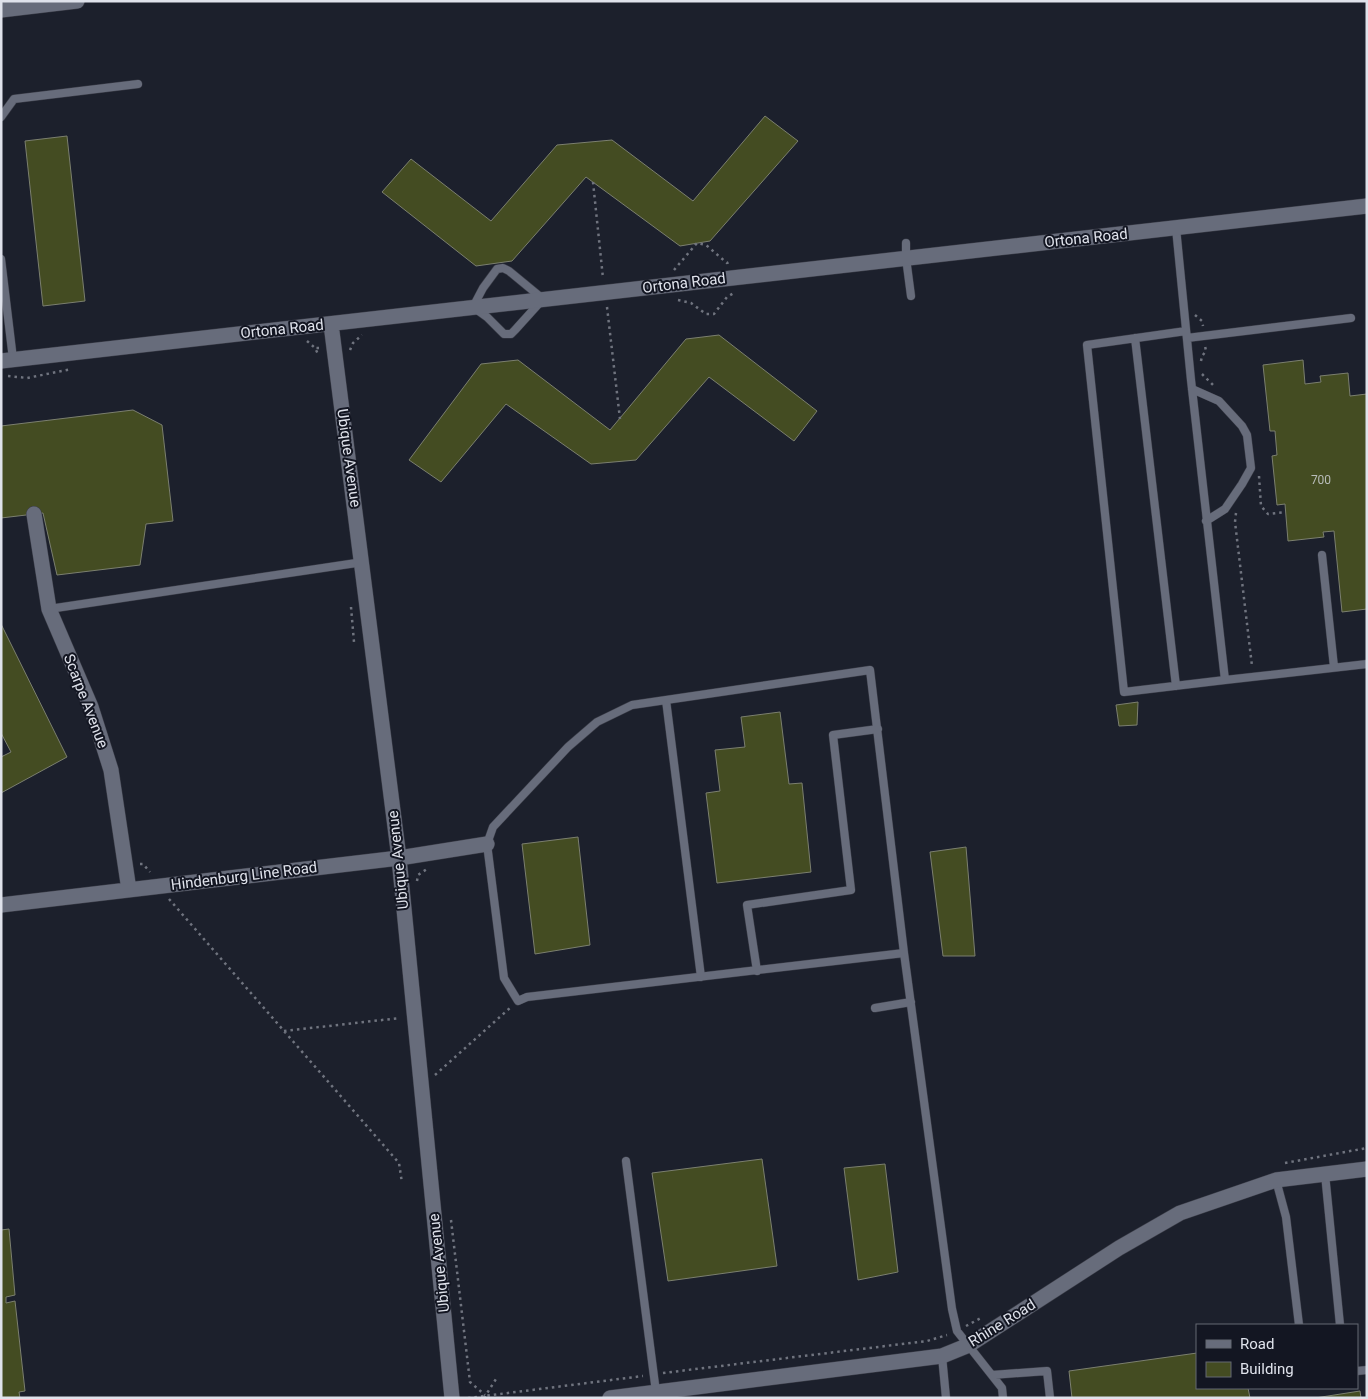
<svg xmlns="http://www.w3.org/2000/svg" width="1368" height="1399" viewBox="0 0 1368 1399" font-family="Roboto,sans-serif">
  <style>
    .building { fill: #444c22; stroke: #7b7f6f }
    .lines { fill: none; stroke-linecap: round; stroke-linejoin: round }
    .service-casing { stroke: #3b3d48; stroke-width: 9 }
    .minor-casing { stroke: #3b3d48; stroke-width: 16 }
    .tertiary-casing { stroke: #3b3d48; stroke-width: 16 }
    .path { stroke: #70747f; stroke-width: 2.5; stroke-dasharray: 2.5 4; stroke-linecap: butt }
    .service { stroke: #676c7b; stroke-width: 8 }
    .minor { stroke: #676c7b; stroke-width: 15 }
    .tertiary { stroke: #676c7b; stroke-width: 15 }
    .labels { text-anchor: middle; stroke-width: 4; stroke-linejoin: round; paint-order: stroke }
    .number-label { font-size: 12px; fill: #b8bcb9 }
    .street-label { font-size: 15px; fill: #dfe2eb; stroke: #131622 }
  </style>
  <rect width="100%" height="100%" fill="#1c202c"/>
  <path class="building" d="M765,116L798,141L710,241L680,246L586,177L512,261L476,266L382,192L411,159L491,221L557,145L612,140L693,201Z
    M67,136L85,301L43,306L25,141Z
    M719,335L817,411L794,441L709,377L636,460L591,464L506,404L441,482L409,460L481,364L518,360L610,430L686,339Z
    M1303,360L1305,384L1321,382L1320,376L1348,373L1350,396L1367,394V609L1342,612L1334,531L1323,532L1324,537L1288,541L1285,504L1277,505L1272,456L1277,455L1275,431H1270L1263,365Z
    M133,410L162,425L173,521L146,524L140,565L57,575L43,513L1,518V426Z
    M1,624L67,757L1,793V757L11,752L1,733Z
    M1138,702L1137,725L1119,726L1116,705Z
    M780,712L789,784L802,783L811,872L717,883L706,793L720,791L715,750L745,747L741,717Z
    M578,837L590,945L535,954L522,844Z
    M966,847L975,956H943L930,852Z
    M762,1159L777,1266L668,1281L652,1173Z
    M885,1164L898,1272L858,1280L844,1168Z
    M9,1229L15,1295L6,1297V1303L15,1301L25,1391L19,1392L20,1398H1V1230Z
    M1197,1353V1388H1248L1250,1398H1072L1069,1371Z
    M1360,1391L1361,1398H1315Z"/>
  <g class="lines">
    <g class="service-casing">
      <path id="service" d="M1,117L14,99L138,84
        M1176,228L1191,380L1225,680L1367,664
        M906,243V258L911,296
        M1,259L13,359
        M503,268L509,271L543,299L515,330L511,334H504L487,317L473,307L483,288L497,269Z
        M1186,331L1087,345L1124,692L1225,680
        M1135,338L1176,686
        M1187,338L1351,318
        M1192,389L1219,401L1242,426L1247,435L1251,468L1242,484L1225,509L1206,521
        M1322,555L1334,667
        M49,609L363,562
        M666,700L701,977
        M904,953L870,670L632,705L597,722L568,747L493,827L487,844L504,978L518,1001L527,997L904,953L952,1309L957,1331L1002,1388L1003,1398
        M757,971L747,905L851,890L833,735L878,729
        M875,1008L911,1002
        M626,1161L656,1392
        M1325,1174L1340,1325
        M1276,1180L1286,1217L1299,1325
        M942,1356L946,1398
        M1357,1371L1367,1370
        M992,1375L1047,1371L1050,1398"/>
    </g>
    <g class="minor-casing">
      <path id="minor" d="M331,324L399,858L452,1398
        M1,361L1367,206
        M34,514L49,609L91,707L111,770L129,890
        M1,905L399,858L487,844
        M610,1398L942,1356L969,1345L1119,1248L1180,1213L1276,1180L1367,1169"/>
    </g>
    <g class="tertiary-casing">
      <path id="tertiary" d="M1,10L77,1"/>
    </g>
    <path class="path" d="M593,182L603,278
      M674,270L697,243L706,245L727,263L729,262
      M678,300L691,303L706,314H714L727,297L734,293
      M607,307L620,419
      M1195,315L1202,321L1203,326
      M307,341L315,348
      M319,348H315L319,356
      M350,350L353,343L362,335
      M1201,361L1202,356L1206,351L1205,346
      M1202,374L1214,386
      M8,376L27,378L72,369
      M1259,476L1261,506L1268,514L1285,512
      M1236,513L1235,522L1252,666
      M351,607L354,642
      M140,864H143L150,872
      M417,881L418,875L427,869
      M169,899L399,1163L402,1183
      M284,1031L400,1018
      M435,1075L511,1007
      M1285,1163L1367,1148
      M451,1220L470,1382L485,1395
      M966,1326L981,1318
      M663,1373L927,1341L947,1335
      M468,1398L643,1376
      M484,1398L496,1379"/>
    <use href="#service" class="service"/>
    <use href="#minor" class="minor"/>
    <use href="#tertiary" class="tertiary"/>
  </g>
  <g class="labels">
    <g class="number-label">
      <text x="1321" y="484">700</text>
    </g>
    <g class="street-label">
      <text transform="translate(1086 238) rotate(-6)" y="5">Ortona Road</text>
      <text transform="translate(684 283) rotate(-7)" y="5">Ortona Road</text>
      <text transform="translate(282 329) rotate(-6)" y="5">Ortona Road</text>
      <text transform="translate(349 458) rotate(82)" y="5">Ubique Avenue</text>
      <text transform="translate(86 701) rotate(69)" y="5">Scarpe Avenue</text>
      <text transform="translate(398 860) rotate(-96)" y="5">Ubique Avenue</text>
      <text transform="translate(244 876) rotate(-7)" y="5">Hindenburg Line Road</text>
      <text transform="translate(439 1263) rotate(-96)" y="5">Ubique Avenue</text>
      <text transform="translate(1002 1323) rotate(-32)" y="5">Rhine Road</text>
    </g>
  </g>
  <rect width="1368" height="1399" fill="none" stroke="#dfe2eb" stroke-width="5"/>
  <rect x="1196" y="1324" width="162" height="65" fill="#131622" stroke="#656872"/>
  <rect x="1206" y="1340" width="25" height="8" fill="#676c7b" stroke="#656872"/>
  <text x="1240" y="1349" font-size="15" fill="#dfe2eb">Road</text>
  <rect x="1206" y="1362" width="25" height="15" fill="#444c22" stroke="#656872"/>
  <text x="1240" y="1374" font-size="15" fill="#dfe2eb">Building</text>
</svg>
